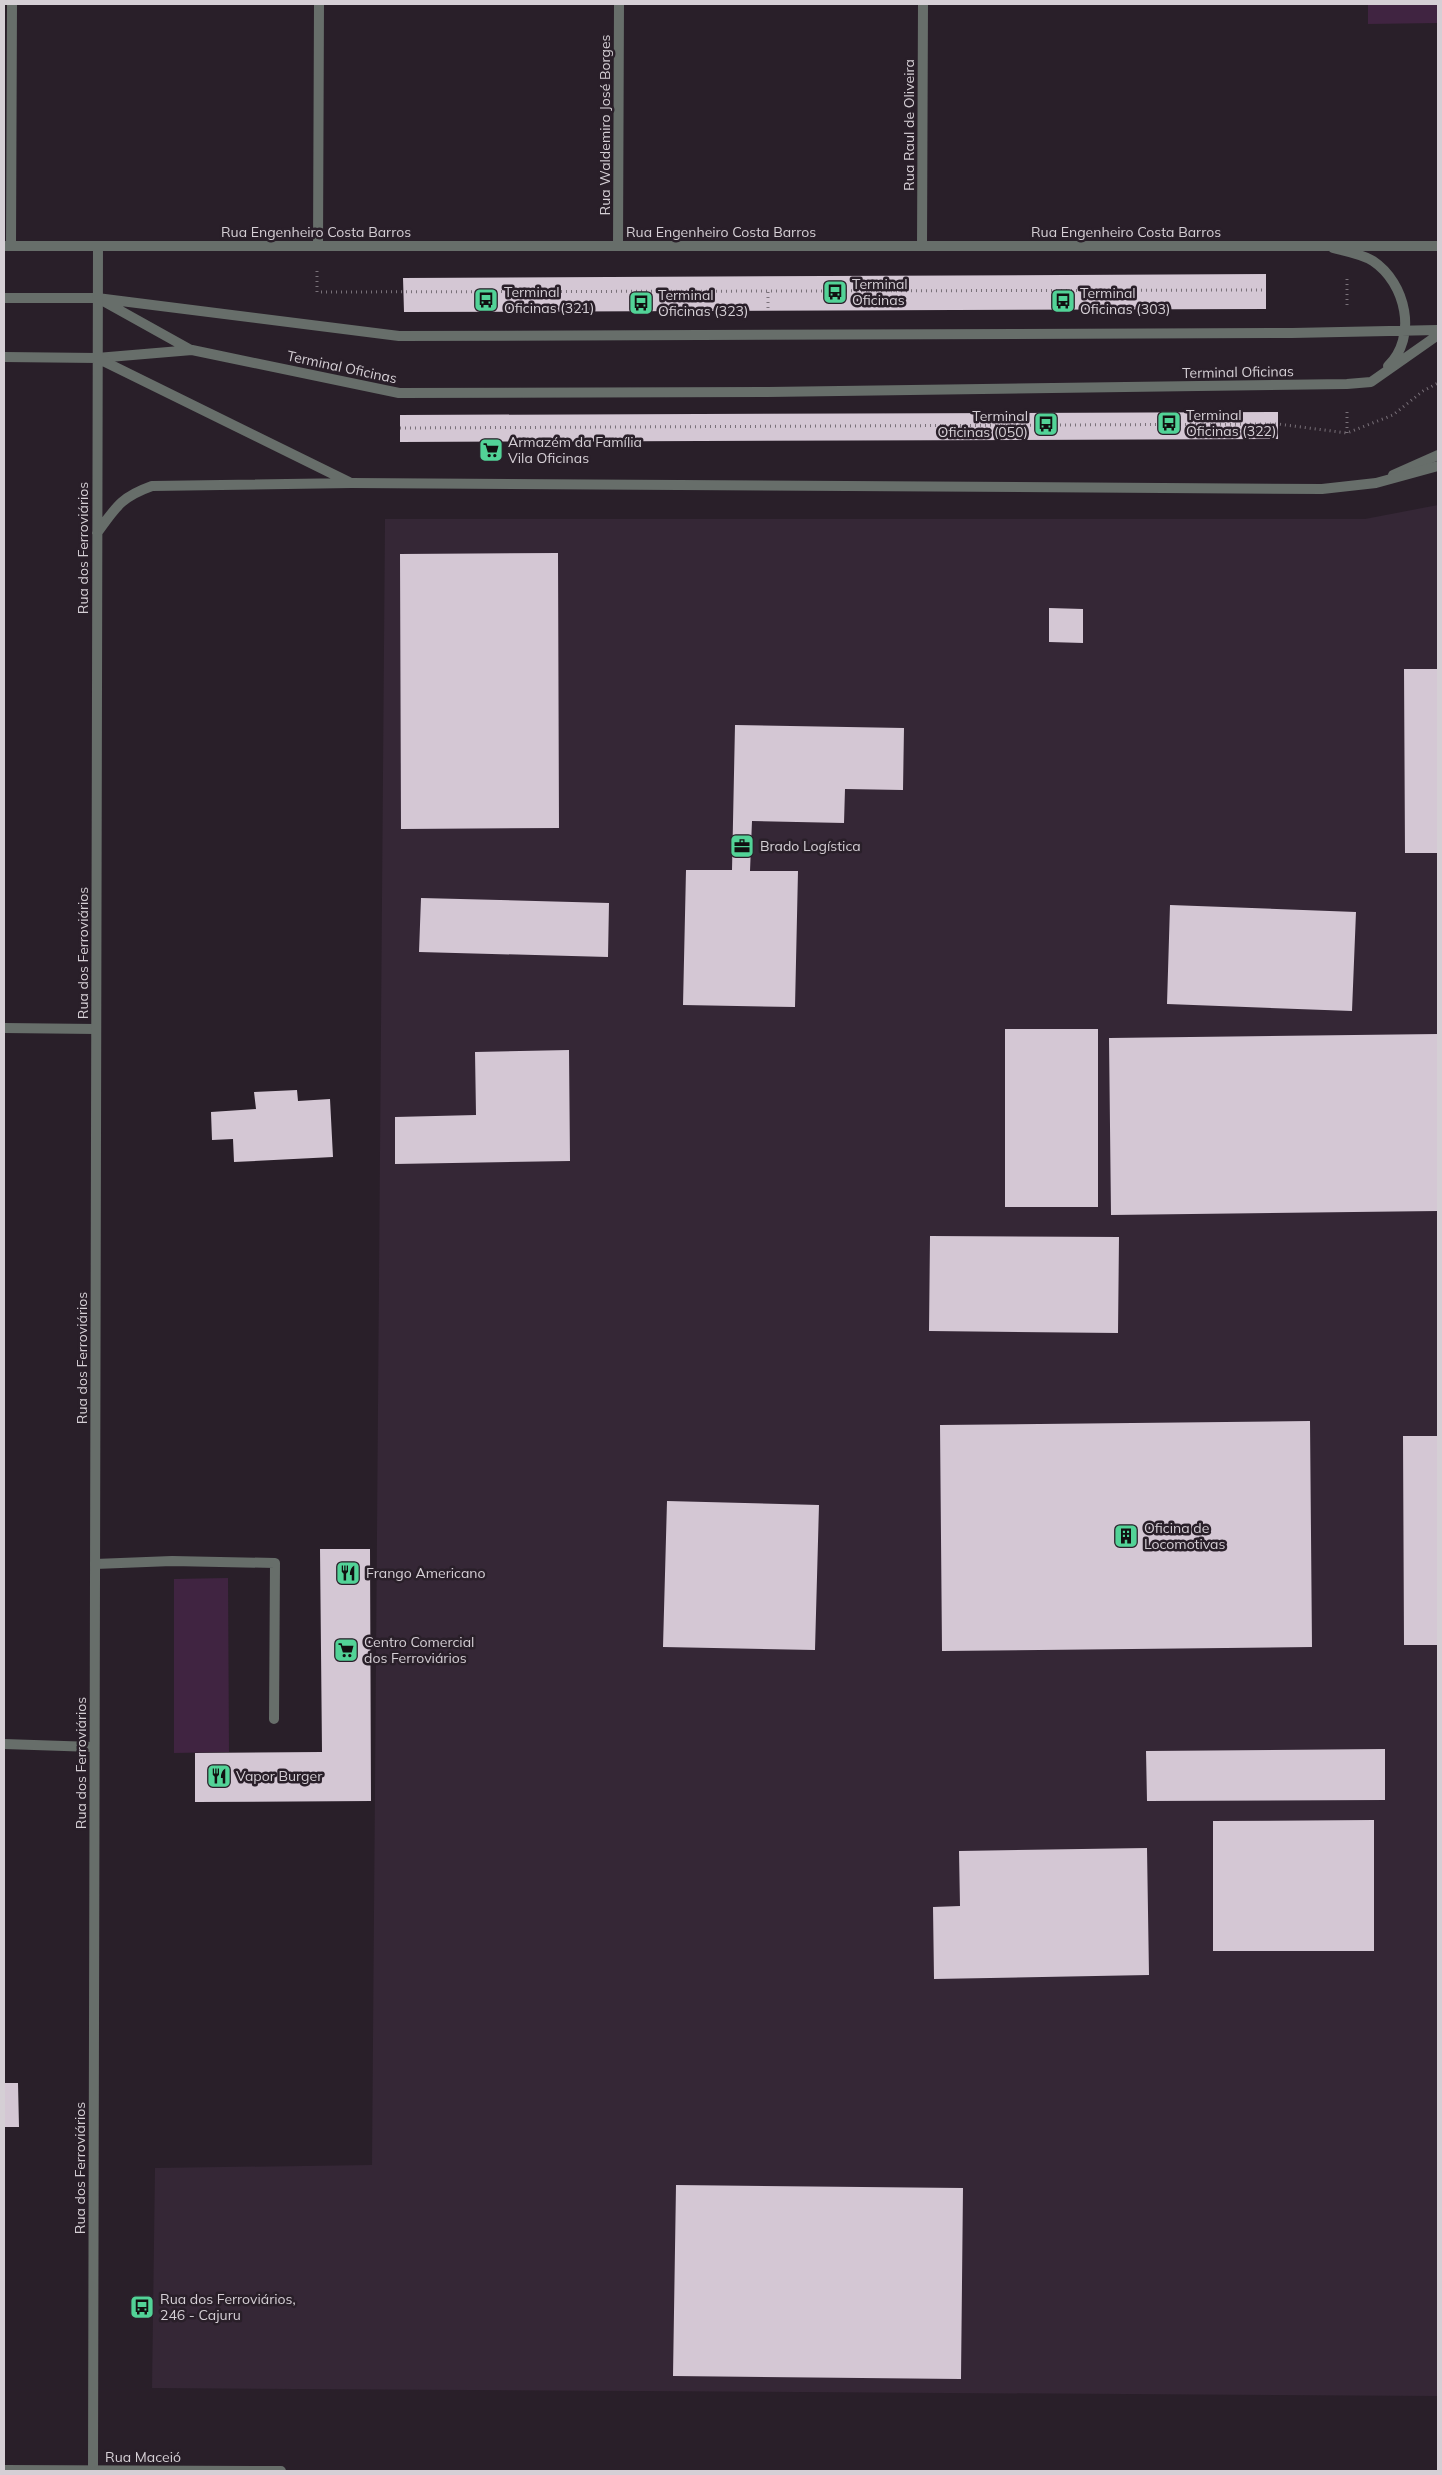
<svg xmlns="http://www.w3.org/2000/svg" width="1442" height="2475" viewBox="0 0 1442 2475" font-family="Mulish,sans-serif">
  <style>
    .built { fill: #352736 }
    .green { fill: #402441 }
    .building { fill: #d4c7d4 }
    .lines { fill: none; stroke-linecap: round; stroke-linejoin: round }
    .path { stroke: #797179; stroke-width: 3; stroke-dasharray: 1 4; stroke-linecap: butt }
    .service { stroke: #676e6a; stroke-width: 10 }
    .minor { stroke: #676e6a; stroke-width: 10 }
    .tertiary { stroke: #676e6a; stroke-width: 10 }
    .labels { text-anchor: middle; stroke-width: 5; stroke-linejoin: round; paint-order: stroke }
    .street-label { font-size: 14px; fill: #d5cfd5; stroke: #291f29 }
    .poi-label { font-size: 14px; fill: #d5cfd5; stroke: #291f29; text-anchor: start }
  </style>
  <rect width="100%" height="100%" fill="#291f29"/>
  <path class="built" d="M1438,505V2396L152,2388L155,2168L372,2165L385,519H1365Z"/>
  <path class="green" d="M1368,4H1438V23L1368,24Z
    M228,1578L229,1752L174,1753V1579Z"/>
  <path class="building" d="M1266,274V309L404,312L403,278Z
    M1278,412V439L400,442V415Z
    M558,553L559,828L401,829L400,554Z
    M1049,608L1083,609V643L1049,642Z
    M1404,669H1438V853H1405Z
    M735,725L904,728L903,790L845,789L844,823L752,821L750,871H798L795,1007L683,1005L686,870H732Z
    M421,898L609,903L608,957L419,952Z
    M1170,905L1356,912L1352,1011L1167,1004Z
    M1005,1029H1098V1207H1005Z
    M1438,1034V1211L1111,1215L1109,1038Z
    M569,1050L570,1161L395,1164V1117L476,1115L475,1052Z
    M297,1090L298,1101L330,1099L333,1157L234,1162L233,1139L212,1140L211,1112L256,1109L254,1092Z
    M930,1236L1119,1237L1118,1333L929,1331Z
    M1310,1421L1312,1647L942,1651L940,1425Z
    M1403,1436H1438V1645H1404Z
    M667,1501L819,1505L815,1650L663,1647Z
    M320,1549H370L371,1801L195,1802V1753L322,1752Z
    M1385,1749V1800L1147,1801L1146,1751Z
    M1374,1820V1951H1213V1821Z
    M1147,1848L1149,1975L934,1979L933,1907L960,1906L959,1851Z
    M4,2083H18L19,2127H4Z
    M676,2185L963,2188L961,2379L673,2376Z"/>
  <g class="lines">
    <path class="path" d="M317,271V292L1266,290
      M768,292V309
      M1347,305V279
      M400,428L1278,424L1347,433L1393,415L1423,391L1438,383
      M1347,433V411"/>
    <path class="service" d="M1333,248C1345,251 1362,254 1373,261C1406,283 1418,337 1388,366
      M4,298H97L399,336L1292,333L1438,330
      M103,301L191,350
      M97,358L192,350L399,393L768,392L1347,384L1371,382L1438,335
      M1393,475L1438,455
      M95,1564L172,1561L275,1563L274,1719"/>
    <path class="minor" d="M318,245L319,4
      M11,246L12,4
      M618,246L619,4
      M922,246L923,4
      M4,1028L96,1029
      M4,1744L94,1747
      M4,2470L281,2471"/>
    <path class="tertiary" d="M4,246H1438
      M4,357L97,358L349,482
      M97,533C116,507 121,497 152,486L352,483L1322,489L1376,483L1438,466
      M93,2471L98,246"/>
  </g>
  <defs>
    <g id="bus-square" transform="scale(1.25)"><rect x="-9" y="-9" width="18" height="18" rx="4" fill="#52d397" stroke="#291f29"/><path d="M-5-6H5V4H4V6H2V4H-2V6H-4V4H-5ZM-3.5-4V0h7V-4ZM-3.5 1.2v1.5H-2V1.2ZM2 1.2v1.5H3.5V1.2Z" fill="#111"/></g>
    <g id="supermarket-square" transform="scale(1.25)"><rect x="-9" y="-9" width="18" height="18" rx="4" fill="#52d397" stroke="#291f29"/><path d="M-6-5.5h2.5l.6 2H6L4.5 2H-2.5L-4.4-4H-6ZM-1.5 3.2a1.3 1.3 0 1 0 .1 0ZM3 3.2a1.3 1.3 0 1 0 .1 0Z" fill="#111"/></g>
    <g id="office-square" transform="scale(1.25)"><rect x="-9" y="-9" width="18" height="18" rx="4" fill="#52d397" stroke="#291f29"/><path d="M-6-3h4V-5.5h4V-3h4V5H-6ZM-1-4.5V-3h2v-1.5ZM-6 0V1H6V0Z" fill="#111"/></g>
    <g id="building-square" transform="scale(1.25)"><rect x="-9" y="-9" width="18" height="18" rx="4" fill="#52d397" stroke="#291f29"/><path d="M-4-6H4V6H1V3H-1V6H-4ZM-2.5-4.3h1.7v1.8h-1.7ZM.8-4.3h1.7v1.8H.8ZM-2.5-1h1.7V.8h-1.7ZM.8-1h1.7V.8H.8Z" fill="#111"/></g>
    <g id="restaurant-square" transform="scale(1.25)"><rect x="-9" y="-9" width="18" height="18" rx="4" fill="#52d397" stroke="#291f29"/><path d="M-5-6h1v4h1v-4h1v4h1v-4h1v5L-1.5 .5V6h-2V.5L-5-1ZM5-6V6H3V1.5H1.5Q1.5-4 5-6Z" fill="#111"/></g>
  </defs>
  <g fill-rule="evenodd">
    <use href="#bus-square" x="835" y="292"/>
    <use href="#bus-square" x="486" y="300"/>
    <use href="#bus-square" x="1063" y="301"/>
    <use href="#bus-square" x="641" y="303"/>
    <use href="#bus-square" x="1169" y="423"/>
    <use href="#bus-square" x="1046" y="424"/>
    <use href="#supermarket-square" x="491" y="450"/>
    <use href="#office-square" x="742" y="846"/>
    <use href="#building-square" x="1126" y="1536"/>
    <use href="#restaurant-square" x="348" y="1573"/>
    <use href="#supermarket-square" x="346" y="1650"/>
    <use href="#restaurant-square" x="219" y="1776"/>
    <use href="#bus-square" x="142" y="2307"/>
  </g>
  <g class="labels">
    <g class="street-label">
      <text transform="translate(605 125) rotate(-90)" y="5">Rua Waldemiro José Borges</text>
      <text transform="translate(909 125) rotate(-90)" y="5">Rua Raul de Oliveira</text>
      <text x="316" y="237">Rua Engenheiro Costa Barros</text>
      <text x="721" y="237">Rua Engenheiro Costa Barros</text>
      <text x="1126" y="237">Rua Engenheiro Costa Barros</text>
      <text transform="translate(342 367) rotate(12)" y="5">Terminal Oficinas</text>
      <text transform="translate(1238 372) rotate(-1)" y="5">Terminal Oficinas</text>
      <text transform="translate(83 548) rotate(-90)" y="5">Rua dos Ferroviários</text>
      <text transform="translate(83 953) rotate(-90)" y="5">Rua dos Ferroviários</text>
      <text transform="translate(82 1358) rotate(-90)" y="5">Rua dos Ferroviários</text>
      <text transform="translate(81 1763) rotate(-90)" y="5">Rua dos Ferroviários</text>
      <text transform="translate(80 2168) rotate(-90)" y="5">Rua dos Ferroviários</text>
      <text x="143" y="2462">Rua Maceió</text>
    </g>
    <g class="poi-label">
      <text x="852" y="289">Terminal<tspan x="852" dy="16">Oficinas</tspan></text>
      <text x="504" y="297">Terminal<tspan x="504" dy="16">Oficinas (321)</tspan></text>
      <text x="1080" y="298">Terminal<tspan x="1080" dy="16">Oficinas (303)</tspan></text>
      <text x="658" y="300">Terminal<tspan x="658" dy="16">Oficinas (323)</tspan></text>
      <text x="1186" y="420">Terminal<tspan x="1186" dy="16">Oficinas (322)</tspan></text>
      <text x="1028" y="421" text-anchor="end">Terminal<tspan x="1028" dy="16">Oficinas (050)</tspan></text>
      <text x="508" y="447">Armazém da Família<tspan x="508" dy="16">Vila Oficinas</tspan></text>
      <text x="760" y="851">Brado Logística</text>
      <text x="1144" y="1533">Oficina de<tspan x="1144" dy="16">Locomotivas</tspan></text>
      <text x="366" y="1578">Frango Americano</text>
      <text x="364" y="1647">Centro Comercial<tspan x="364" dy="16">dos Ferroviários</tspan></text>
      <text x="236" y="1781">Vapor Burger</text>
      <text x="160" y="2304">Rua dos Ferroviários,<tspan x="160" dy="16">246 - Cajuru</tspan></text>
    </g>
  </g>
  <rect width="1442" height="2475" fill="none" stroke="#d5cfd5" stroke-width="10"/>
</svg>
